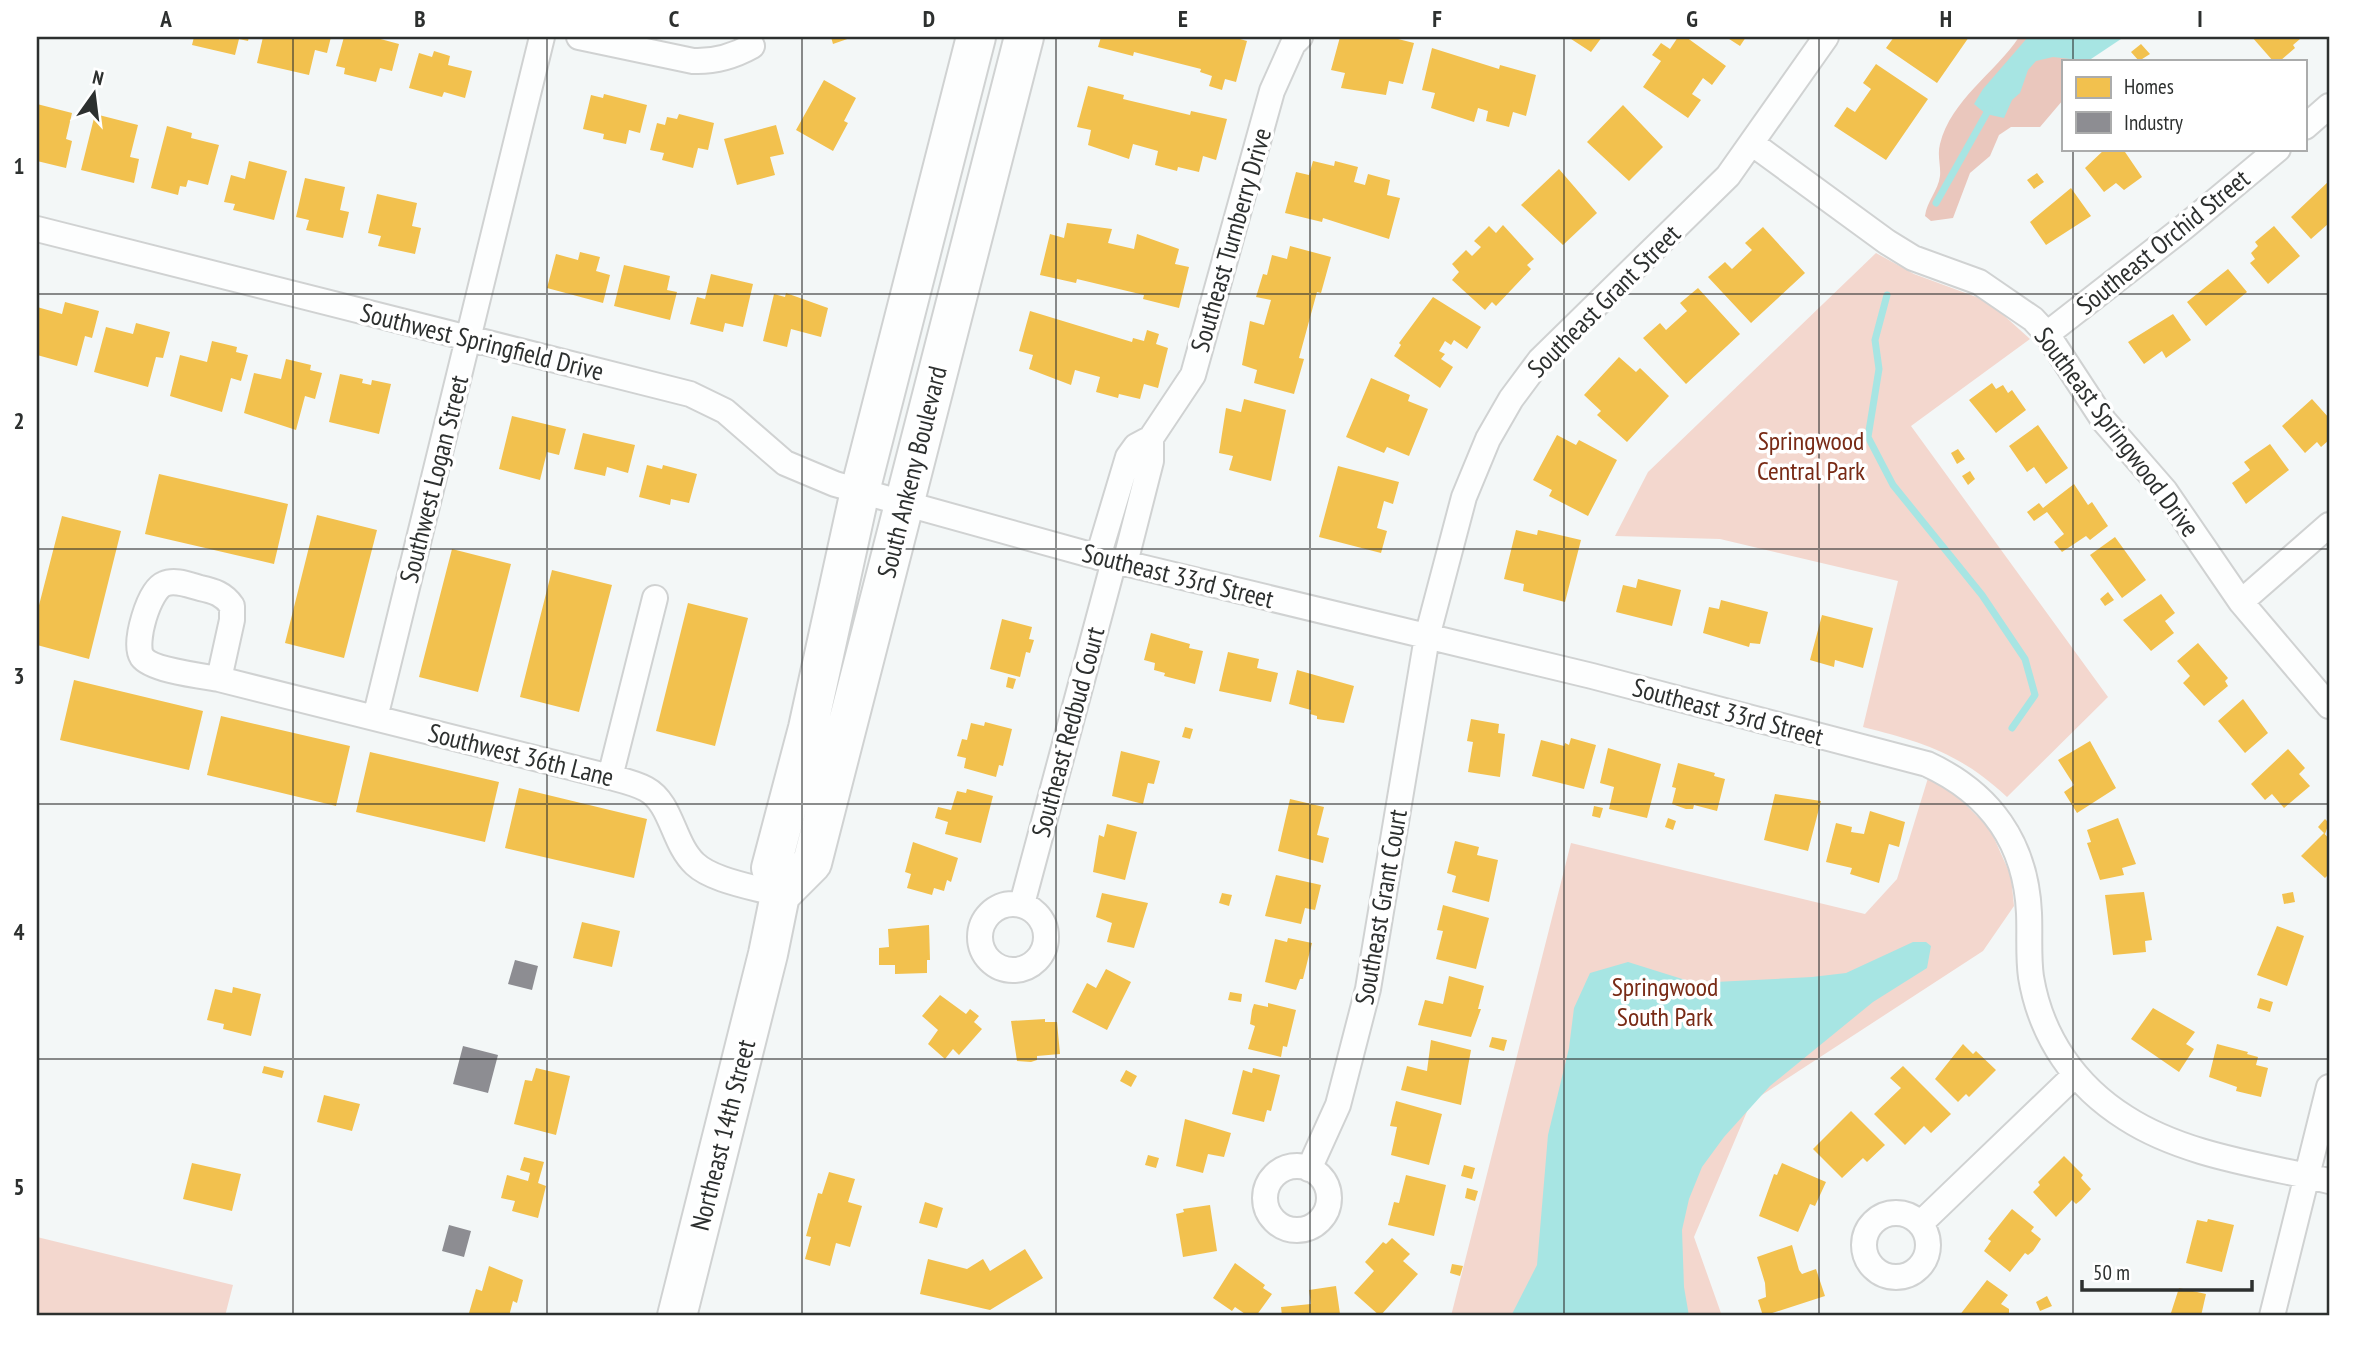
<svg xmlns="http://www.w3.org/2000/svg" width="2366" height="1353" viewBox="0 0 2366 1353" font-family="'PT Sans Narrow',sans-serif">
  <style>
    .green { fill: #f3d7ce }
    .forest { fill: #eac7bd }
    .water { fill: #a7e5e3 }
    .homes { fill: #f2c14e }
    .industry { fill: #8d8d92 }
    .lines { fill: none; stroke-linecap: round; stroke-linejoin: round }
    .stream { stroke: #a7e5e3; stroke-width: 7 }
    .minor-casing { stroke: #d0d2d2; stroke-width: 28 }
    .primary-casing { stroke: #d0d2d2; stroke-width: 42 }
    .minor { stroke: #fdfefe; stroke-width: 24 }
    .primary { stroke: #fdfefe; stroke-width: 38 }
    .grid { fill: none; stroke: #2d302f; stroke-width: 2; stroke-opacity: 0.55 }
    .labels { text-anchor: middle; stroke-width: 7; stroke-linejoin: round; paint-order: stroke }
    .street-label { font-size: 26px; fill: #2d302f; stroke: #fff }
    .park-label { font-size: 26px; fill: #782a15; stroke: #fff }
    .neatline { fill: none; stroke: #2d302f; stroke-width: 2.5 }
    .grid-label { font-size: 23px; text-anchor: middle; font-weight: bold; fill: #2d302f }
  </style>
  <rect width="100%" height="100%" fill="#f3f7f7"/>
  <path class="green" d="M1876,253L1914,274L1979,298L1999,311L2030,339L1911,426L2108,697L2007,797C1961,754 1923,742 1863,727L1898,581L1720,539L1615,536L1648,472Z
    M1928,778L1954,793L1990,829L2011,876L2014,906L1983,951L1751,1102L1694,1237L1722,1316H1451L1571,843L1865,914L1897,879Z
    M37,1237L233,1285L225,1316H37Z"/>
  <path class="forest" d="M2019,37H2056L2073,61H2063V100L2040,127H2011L1999,135L1990,156L1970,173L1953,218L1931,221L1925,216C1927,201 1938,191 1940,176C1941,166 1937,155 1940,144C1951,100 1995,73 2019,37Z"/>
  <path class="water" d="M2028,37H2124L2088,61L2053,57L2036,61L2028,70L2020,93L2012,100L2004,118L1986,114L1974,104L1983,89Z
    M1913,942H1926L1931,946L1927,968L1873,1002L1770,1086L1724,1137L1702,1167L1689,1199L1682,1230L1684,1287L1689,1316H1511L1537,1265L1548,1135L1569,1048L1574,1008L1590,973L1628,962L1695,983L1812,977L1846,973Z"/>
  <path class="homes" d="M194,37H249L248,41L239,39L235,55L192,45Z
    M263,37H331L327,53L315,50L309,75L257,63Z
    M344,37H373L399,44L392,71L380,68L376,82L344,74L345,68L336,66Z
    M831,37H853L833,44Z
    M1101,37H1233L1247,41L1236,82L1225,79L1222,90L1209,86L1212,76L1200,72L1201,69L1134,52L1133,56L1098,47Z
    M1340,37H1390L1414,43L1403,84L1389,81L1386,95L1341,88L1345,73L1331,70Z
    M1568,37H1602L1591,52Z
    M1678,37H1686L1726,66L1712,85L1703,78L1692,94L1701,100L1688,118L1643,87L1661,61L1652,55L1661,43L1670,49Z
    M1726,37H1746L1740,46Z
    M1894,37H1969L1937,83L1886,48Z
    M2252,37H2298L2300,39L2293,45L2295,48L2280,61H2273Z
    M2141,44L2150,54L2139,61L2131,52Z
    M1432,48L1499,69L1500,65L1536,75L1526,116L1513,112L1509,127L1486,121L1488,111L1478,108L1474,122L1431,108L1435,93L1422,90Z
    M434,51L450,56L448,65L472,71L465,98L444,92L442,97L409,88L419,53L432,57Z
    M1876,64L1928,99L1886,160L1834,126L1847,107L1855,112L1871,89L1863,83Z
    M824,80L856,98L844,121L848,123L833,151L796,130Z
    M1088,86L1124,95L1123,99L1190,115L1191,111L1227,119L1216,160L1203,156L1199,172L1178,167L1177,171L1155,165L1158,151L1133,144L1129,159L1088,145L1091,130L1077,127Z
    M604,94L647,105L640,133L629,130L626,144L603,139L604,134L583,129L591,95L603,98Z
    M37,104L72,113L66,139L72,141L66,168L37,161Z
    M1623,105L1663,147L1629,181L1587,142Z
    M95,114L138,125L130,157L139,159L134,183L81,170Z
    M679,114L714,123L708,150L698,148L693,168L662,160L664,153L650,150L657,123L665,125L667,117L677,119Z
    M776,125L784,154L770,157L775,175L737,185L724,139Z
    M167,126L192,133L191,138L219,145L208,185L188,180L186,187L180,186L178,195L151,188Z
    M2105,149H2123L2142,177L2124,190L2116,183L2104,192L2085,168Z
    M249,161L287,171L274,220L233,210L235,204L224,202L231,175L245,179Z
    M1313,161L1334,166L1335,161L1358,167L1354,182L1365,185L1368,174L1390,180L1387,195L1400,198L1389,239L1323,218L1322,222L1285,213L1296,172L1309,175Z
    M1559,169L1597,213L1563,245L1521,205Z
    M2037,173L2044,182L2034,189L2027,180Z
    M305,178L345,187L340,210L349,212L343,238L306,230L309,220L296,217Z
    M2329,181V226L2328,224L2311,239L2291,217Z
    M2071,188L2091,216L2046,245L2030,222Z
    M377,194L417,203L412,226L421,228L415,254L378,246L381,236L368,233Z
    M1067,223L1112,229L1108,243L1134,249L1137,234L1179,249L1175,264L1189,267L1179,308L1143,299L1144,295L1077,279L1076,283L1040,275L1050,234L1064,238Z
    M1503,225L1534,259L1527,265L1531,269L1496,306L1492,302L1485,310L1452,280L1459,272L1452,264L1466,250L1472,256L1481,247L1474,241L1489,226L1496,233Z
    M2274,226L2300,256L2268,284L2250,263L2255,259L2251,253L2258,246L2255,242Z
    M1763,227L1805,273L1751,323L1708,277L1725,262L1732,269L1752,250L1745,243Z
    M1290,246L1331,257L1321,293L1317,292L1299,358L1304,359L1294,394L1254,383L1257,370L1242,365L1250,321L1264,325L1271,300L1256,297L1263,274L1267,275L1272,255L1287,259Z
    M580,252L600,257L596,271L610,275L603,303L547,288L556,254L578,260Z
    M624,265L670,276L667,290L677,292L670,320L614,306Z
    M2228,269L2247,292L2206,326L2187,302Z
    M711,274L753,284L743,327L725,323L723,332L690,324L697,297L705,299Z
    M1698,288L1740,334L1686,384L1643,338L1660,323L1666,330L1687,311L1680,303Z
    M786,293L828,308L821,337L791,329L787,347L763,341L774,294L785,297Z
    M1433,297L1481,327L1467,349L1454,340L1451,345L1445,341L1439,351L1445,354L1441,359L1453,367L1440,388L1394,356L1401,345L1399,343Z
    M65,302L99,311L92,338L85,336L77,366L37,355V307L62,314Z
    M1030,311L1132,342L1133,338L1144,341L1147,330L1159,334L1156,344L1168,348L1158,388L1144,384L1140,399L1119,394L1118,398L1096,392L1100,377L1075,370L1071,385L1029,369L1033,355L1019,351Z
    M2173,314L2191,340L2166,358L2162,351L2144,364L2128,342Z
    M136,323L170,332L163,358L156,357L148,387L94,372L106,327L133,334Z
    M212,341L237,347L236,352L248,355L241,381L231,378L222,412L170,396L180,355L207,362Z
    M1619,357L1636,372L1640,368L1669,396L1627,442L1597,415L1601,411L1584,395Z
    M286,359L311,365L310,370L322,373L315,399L305,396L296,430L244,413L254,373L281,379Z
    M340,374L363,379L362,383L371,385L372,380L391,384L379,434L329,422Z
    M1371,378L1410,395L1408,401L1428,409L1409,456L1387,447L1384,453L1346,437Z
    M1992,383L1996,389L2003,385L2008,393L2012,390L2026,410L1996,433L1969,400Z
    M1244,399L1286,410L1271,481L1229,470L1233,456L1219,453L1226,408L1241,412Z
    M2312,399L2329,418V440L2321,447L2317,442L2305,453L2282,426Z
    M512,416L566,429L559,455L547,452L540,480L499,469Z
    M2038,425L2068,468L2046,484L2034,467L2027,472L2009,446Z
    M583,433L635,445L628,473L607,467L605,476L574,469Z
    M1557,435L1576,445L1579,440L1617,460L1588,516L1549,496L1552,490L1533,480Z
    M2270,444L2289,470L2246,504L2232,483L2250,470L2244,462Z
    M1958,449L1965,459L1957,464L1951,453Z
    M647,465L662,469L663,465L697,474L689,503L671,499L670,505L639,497Z
    M1338,466L1399,482L1393,504L1384,501L1377,528L1387,531L1381,553L1319,537Z
    M1970,471L1975,479L1968,485L1962,476Z
    M159,474L288,504L274,564L145,534Z
    M2074,484L2088,505L2092,502L2108,526L2090,540L2086,536L2062,552L2054,542L2064,534L2047,512L2034,521L2027,512L2039,503L2043,508Z
    M317,515L377,530L344,658L285,643Z
    M62,516L121,531L89,659L37,645V613Z
    M1516,530L1537,535L1538,530L1581,540L1565,602L1523,591L1524,584L1504,579Z
    M2115,537L2146,580L2122,598L2090,555Z
    M452,549L511,564L478,692L419,677Z
    M552,570L612,585L579,712L520,697Z
    M1638,579L1681,590L1672,626L1616,612L1623,585L1636,588Z
    M2108,592L2114,600L2105,606L2100,599Z
    M2161,594L2175,613L2165,621L2174,633L2151,651L2123,620Z
    M1721,600L1768,612L1760,644L1750,643L1749,647L1703,633L1709,607L1719,609Z
    M688,603L748,618L715,746L656,731Z
    M1822,615L1873,628L1863,668L1835,660L1834,667L1810,660Z
    M1002,619L1032,627L1029,639L1034,640L1030,653L1026,652L1020,677L990,669Z
    M1151,633L1190,644L1189,648L1203,651L1195,684L1164,676L1165,673L1154,670L1155,663L1144,660Z
    M2198,643L2228,678L2225,681L2228,686L2204,706L2183,683L2190,676L2177,661Z
    M1228,652L1259,659L1257,668L1278,673L1271,702L1219,691Z
    M1297,670L1354,686L1344,723L1317,719V716L1310,714L1311,710L1289,704Z
    M1008,677L1016,679L1013,689L1006,687Z
    M74,680L203,711L189,770L60,740Z
    M2243,699L2268,733L2245,753L2218,721Z
    M221,716L350,746L336,806L207,775Z
    M1471,719L1499,724L1498,733L1505,734L1500,777L1468,772L1473,742L1467,741Z
    M985,722L1012,729L1003,766L999,765L996,777L964,768L966,758L957,756L962,739L967,740L971,723L984,726Z
    M1185,727L1193,729L1190,739L1182,737Z
    M1571,738L1596,745L1584,789L1532,776L1541,740L1564,746L1565,743L1569,745Z
    M2090,741L2116,788L2077,813L2064,792L2074,785L2058,760Z
    M1608,748L1661,764L1647,818L1609,809L1614,787L1600,783Z
    M2288,749L2305,768L2299,774L2310,786L2284,808L2272,794L2265,800L2251,784Z
    M1121,751L1160,761L1154,784L1148,783L1143,804L1112,796Z
    M370,752L499,782L485,842L356,812Z
    M1678,763L1715,773L1714,776L1725,779L1717,811L1694,805L1693,809H1686L1672,804L1676,788L1672,787Z
    M519,788L647,819L634,878L505,848Z
    M967,789L993,796L981,843L945,834L948,822L935,818L938,807L951,810L957,791L966,793Z
    M1775,794L1821,801L1808,851L1764,840Z
    M1290,799L1324,807L1317,835L1329,838L1323,863L1278,851Z
    M1594,806L1603,808L1600,818L1592,816Z
    M1870,811L1905,822L1899,847L1889,844L1879,883L1850,874L1852,868L1826,862L1836,823L1852,827L1851,832L1864,834Z
    M1668,818L1676,821L1673,830L1665,827Z
    M2118,818L2136,864L2122,868L2124,875L2100,880L2087,843L2091,842L2087,830Z
    M2325,819L2329,823L2325,834L2318,827Z
    M1107,824L1137,832L1125,880L1093,872L1099,835L1104,837Z
    M2324,833L2329,839V874L2325,878L2301,856Z
    M1455,841L1479,847L1477,855L1498,860L1489,902L1452,892L1456,876L1447,873Z
    M913,842L958,858L951,882L947,880L944,891L934,888L932,895L907,888L911,874L905,872Z
    M1276,875L1321,885L1315,910L1305,908L1301,924L1265,916Z
    M2144,892L2152,940L2145,941L2146,952L2113,955L2105,895Z
    M2293,892L2295,902L2284,904L2282,894Z
    M1102,893L1148,903L1134,948L1107,942L1112,923L1096,917Z
    M1222,893L1232,895L1229,906L1219,903Z
    M1443,905L1489,918L1476,969L1436,959L1443,931L1437,930Z
    M582,922L620,931L612,967L573,958Z
    M929,925L930,960H927V973L895,974V965H879V948L889,947L888,929Z
    M2277,926L2304,936L2287,986L2257,975Z
    M1288,938L1312,943L1303,979H1300L1296,990L1265,982L1275,939L1287,942Z
    M1106,969L1131,982L1107,1030L1072,1012L1087,983L1096,988Z
    M1449,976L1484,986L1478,1009H1481L1471,1037L1418,1025L1425,1000L1443,1004Z
    M233,987L261,994L251,1036L223,1029L224,1024L207,1020L215,989L232,993Z
    M1230,992L1242,994L1241,1002L1228,1000Z
    M940,995L966,1014L970,1009L979,1016L974,1022L982,1029L959,1055L953,1049L945,1059L928,1044L938,1030L922,1016Z
    M2260,998L2273,1002L2270,1012L2257,1008Z
    M1268,1003L1296,1010L1287,1047L1283,1046L1281,1057L1248,1049L1255,1026L1250,1024L1252,1010L1254,1004L1268,1007Z
    M2153,1008L2195,1032L2186,1044L2194,1049L2179,1072L2131,1039Z
    M1045,1019V1022H1057L1060,1054L1037,1056V1060L1031,1062L1017,1061L1011,1021Z
    M1492,1037L1507,1040L1504,1051L1489,1047Z
    M1431,1040L1471,1050L1461,1105L1401,1090L1407,1066L1427,1071Z
    M1963,1044L1973,1054L1976,1051L1996,1070L1969,1097L1966,1094L1958,1102L1935,1079Z
    M2217,1044L2248,1052L2247,1054L2258,1057L2256,1065L2268,1068L2261,1097L2236,1091L2237,1087L2209,1077Z
    M264,1066L284,1071L282,1078L262,1073Z
    M1903,1066L1951,1114L1931,1133L1924,1126L1905,1145L1874,1114L1901,1088L1890,1078Z
    M536,1068L570,1076L556,1135L514,1124L525,1080L532,1081Z
    M1253,1068L1280,1075L1271,1111L1267,1110L1264,1122L1232,1114L1243,1070L1252,1073Z
    M1126,1070L1137,1076L1131,1087L1120,1081Z
    M324,1095L360,1104L352,1131L317,1122Z
    M1396,1101L1442,1114L1429,1165L1391,1155L1397,1127L1390,1126Z
    M1851,1111L1885,1145L1867,1162L1863,1158L1842,1178L1813,1149Z
    M1185,1119L1231,1133L1224,1157L1208,1154L1203,1173L1176,1166Z
    M1148,1155L1159,1158L1156,1168L1145,1165Z
    M2064,1156L2083,1175L2081,1178L2091,1189L2081,1200L2076,1204L2072,1200L2056,1217L2033,1192L2040,1185L2038,1182Z
    M524,1157L544,1162L538,1183L546,1186L538,1218L512,1211L515,1201L501,1198L507,1175L528,1181L530,1173L520,1170Z
    M192,1163L241,1174L232,1211L183,1199Z
    M1782,1163L1826,1182L1815,1206L1810,1204L1798,1232L1759,1216L1774,1174L1777,1175Z
    M1464,1165L1475,1168L1472,1179L1461,1176Z
    M829,1172L855,1179L848,1202L862,1206L850,1247L836,1243L830,1266L805,1259L811,1237L806,1236L818,1193L822,1194Z
    M1406,1175L1446,1185L1434,1236L1388,1225L1394,1202L1399,1203Z
    M1467,1188L1478,1191L1475,1201L1465,1198Z
    M925,1202L943,1208L937,1228L919,1223Z
    M1210,1205L1217,1251L1183,1257L1176,1214L1184,1212L1183,1209Z
    M2012,1209L2034,1227L2031,1231L2041,1239L2033,1251L2028,1255L2025,1253L2010,1272L1984,1251L1991,1241L1988,1239Z
    M2208,1219L2234,1225L2222,1272L2186,1263L2197,1220L2207,1222Z
    M1392,1238L1410,1254L1403,1261L1418,1274L1380,1316L1354,1293L1374,1271L1365,1262L1383,1242L1386,1244Z
    M1792,1245L1799,1270L1802,1274L1816,1269L1825,1296L1763,1316L1758,1300L1766,1297L1765,1283L1757,1257Z
    M1025,1249L1043,1278L990,1310L920,1294L928,1259L967,1269L983,1259L990,1271Z
    M1235,1263L1265,1285L1263,1288L1272,1294L1256,1316H1248L1235,1307L1232,1311L1213,1298Z
    M1452,1264L1463,1266L1460,1276L1450,1273Z
    M489,1266L523,1280L517,1303L513,1301L509,1316L469,1313L476,1289L482,1291Z
    M1987,1280L2008,1295L2001,1304L2009,1309V1316H1959Z
    M1336,1286L1340,1314L1336,1316H1282L1281,1307L1311,1304L1309,1290Z
    M2179,1288L2206,1294L2201,1316H2170Z
    M2047,1296L2052,1306L2040,1311L2036,1302Z"/>
  <path class="industry" d="M515,960L538,966L532,990L508,984Z
    M463,1046L498,1055L488,1093L453,1084Z
    M449,1225L471,1231L464,1257L442,1251Z"/>
  <g class="lines">
    <path class="stream" d="M1936,203L1989,109
      M1887,295L1875,340L1879,369L1868,437L1893,485L1982,595L2025,659L2035,695L2012,728"/>
    <g class="minor-casing">
      <path id="minor" d="M579,37L693,61C715,62 734,56 752,46
        M2305,127L2329,106
        M1753,144L1887,242L1913,258L1979,282L2033,319L2047,334L2104,421L2165,491L2241,602L2329,706
        M37,229L690,394L725,411L785,463L835,484L1091,555L1592,676L1927,764C1990,793 2026,843 2029,913C2030,935 2028,956 2031,977C2041,1037 2075,1086 2126,1118C2185,1156 2263,1165 2329,1181
        M2047,334L2183,228L2278,149
        M1098,557L1128,457L1136,446L1151,438L1193,375L1272,91L1293,44L1300,37
        M1125,563L1151,461V438
        M2241,602L2329,525
        M219,679C202,676 151,670 142,657C133,643 149,590 164,584C175,579 189,585 200,588C214,591 224,594 232,606V620L219,679L610,777C621,780 635,783 646,789C672,803 673,844 695,864C713,881 755,887 780,895
        M375,718L542,37
        M610,777L655,598
        M980 937a33 33 0 1 1 66 0a33 33 0 1 1-66 0Z
        M1022,904L1114,561
        M1265 1198a32 32 0 1 1 64 0a32 32 0 1 1-64 0Z
        M1309,1169L1338,1105L1368,989L1427,637L1464,497L1488,439L1511,399L1540,360L1728,176L1826,37
        M1864 1245a32 32 0 1 1 64 0a32 32 0 1 1-64 0Z
        M1920,1224L2075,1075
        M2272,1316L2329,1087"/>
    </g>
    <g class="primary-casing">
      <path id="primary" d="M780,895L812,863L1024,37
        M677,1316L768,954L780,895L771,868L808,728L860,491L976,37"/>
    </g>
    <use href="#minor" class="minor"/>
    <use href="#primary" class="primary"/>
  </g>
  <path class="grid" d="M293,37V1316M547,37V1316M802,37V1316M1056,37V1316M1310,37V1316M1564,37V1316M1819,37V1316M2073,37V61M2073,149V1316M37,294H2329M37,549H2329M37,804H2329M37,1059H2329"/>
  <g class="labels">
    <g class="street-label">
      <text transform="translate(1231 240) rotate(-74)" y="9">Southeast Turnberry Drive</text>
      <text transform="translate(2163 242) rotate(-39)" y="9">Southeast Orchid Street</text>
      <text transform="translate(1604 301) rotate(-45)" y="9">Southeast Grant Street</text>
      <text transform="translate(482 342) rotate(14)" y="9">Southwest Springfield Drive</text>
      <text transform="translate(2117 432) rotate(53)" y="9">Southeast Springwood Drive</text>
      <text transform="translate(912 472) rotate(-76)" y="9">South Ankeny Boulevard</text>
      <text transform="translate(434 479) rotate(-76)" y="9">Southwest Logan Street</text>
      <text transform="translate(1178 576) rotate(14)" y="9">Southeast 33rd Street</text>
      <text transform="translate(1728 712) rotate(15)" y="9">Southeast 33rd Street</text>
      <text transform="translate(1068 732) rotate(-75)" y="9">Southeast Redbud Court</text>
      <text transform="translate(521 755) rotate(14)" y="9">Southwest 36th Lane</text>
      <text transform="translate(1381 907) rotate(-80)" y="9">Southeast Grant Court</text>
      <text transform="translate(723 1135) rotate(-76)" y="9">Northeast 14th Street</text>
    </g>
    <g class="park-label">
      <text x="1811" y="450">Springwood<tspan x="1811" dy="30">Central Park</tspan></text>
      <text x="1665" y="996">Springwood<tspan x="1665" dy="30">South Park</tspan></text>
    </g>
  </g>
  <rect width="2366" height="1353" fill="none" stroke="#ffffff" stroke-width="77"/>
  <rect x="2062" y="60" width="245" height="91" fill="#ffffff" stroke="#abacac" stroke-width="2"/>
  <rect x="2076" y="77" width="35" height="21" fill="#f2c14e" stroke="#abacac" stroke-width="2"/>
  <text x="2124" y="94" font-size="21" fill="#2d302f">Homes</text>
  <rect x="2076" y="112" width="35" height="21" fill="#8d8d92" stroke="#abacac" stroke-width="2"/>
  <text x="2124" y="130" font-size="21" fill="#2d302f">Industry</text>
  <g transform="translate(94 94) rotate(14)" stroke="#ffffff" stroke-width="5" paint-order="stroke">
  <path d="M0-5L12 26L0 18L-12 26Z" fill="#2d302f"/>
  <text y="-10" font-size="19" font-weight="bold" text-anchor="middle" fill="#2d302f">N</text>
  </g>
  <path d="M2082 1280v10h170v-10" fill="none" stroke="#2d302f" stroke-width="3.5"/>
  <text x="2093" y="1280" font-size="21" fill="#2d302f" stroke="#ffffff" stroke-width="5" paint-order="stroke">50 m</text>
  <rect x="38" y="38" width="2290" height="1276" class="neatline"/>
  <g class="grid-label">
    <text x="166" y="27">A</text>
    <text x="420" y="27">B</text>
    <text x="674" y="27">C</text>
    <text x="929" y="27">D</text>
    <text x="1183" y="27">E</text>
    <text x="1437" y="27">F</text>
    <text x="1692" y="27">G</text>
    <text x="1946" y="27">H</text>
    <text x="2200" y="27">I</text>
    <text x="19" y="174">1</text>
    <text x="19" y="429">2</text>
    <text x="19" y="684">3</text>
    <text x="19" y="940">4</text>
    <text x="19" y="1195">5</text>
  </g>
</svg>
